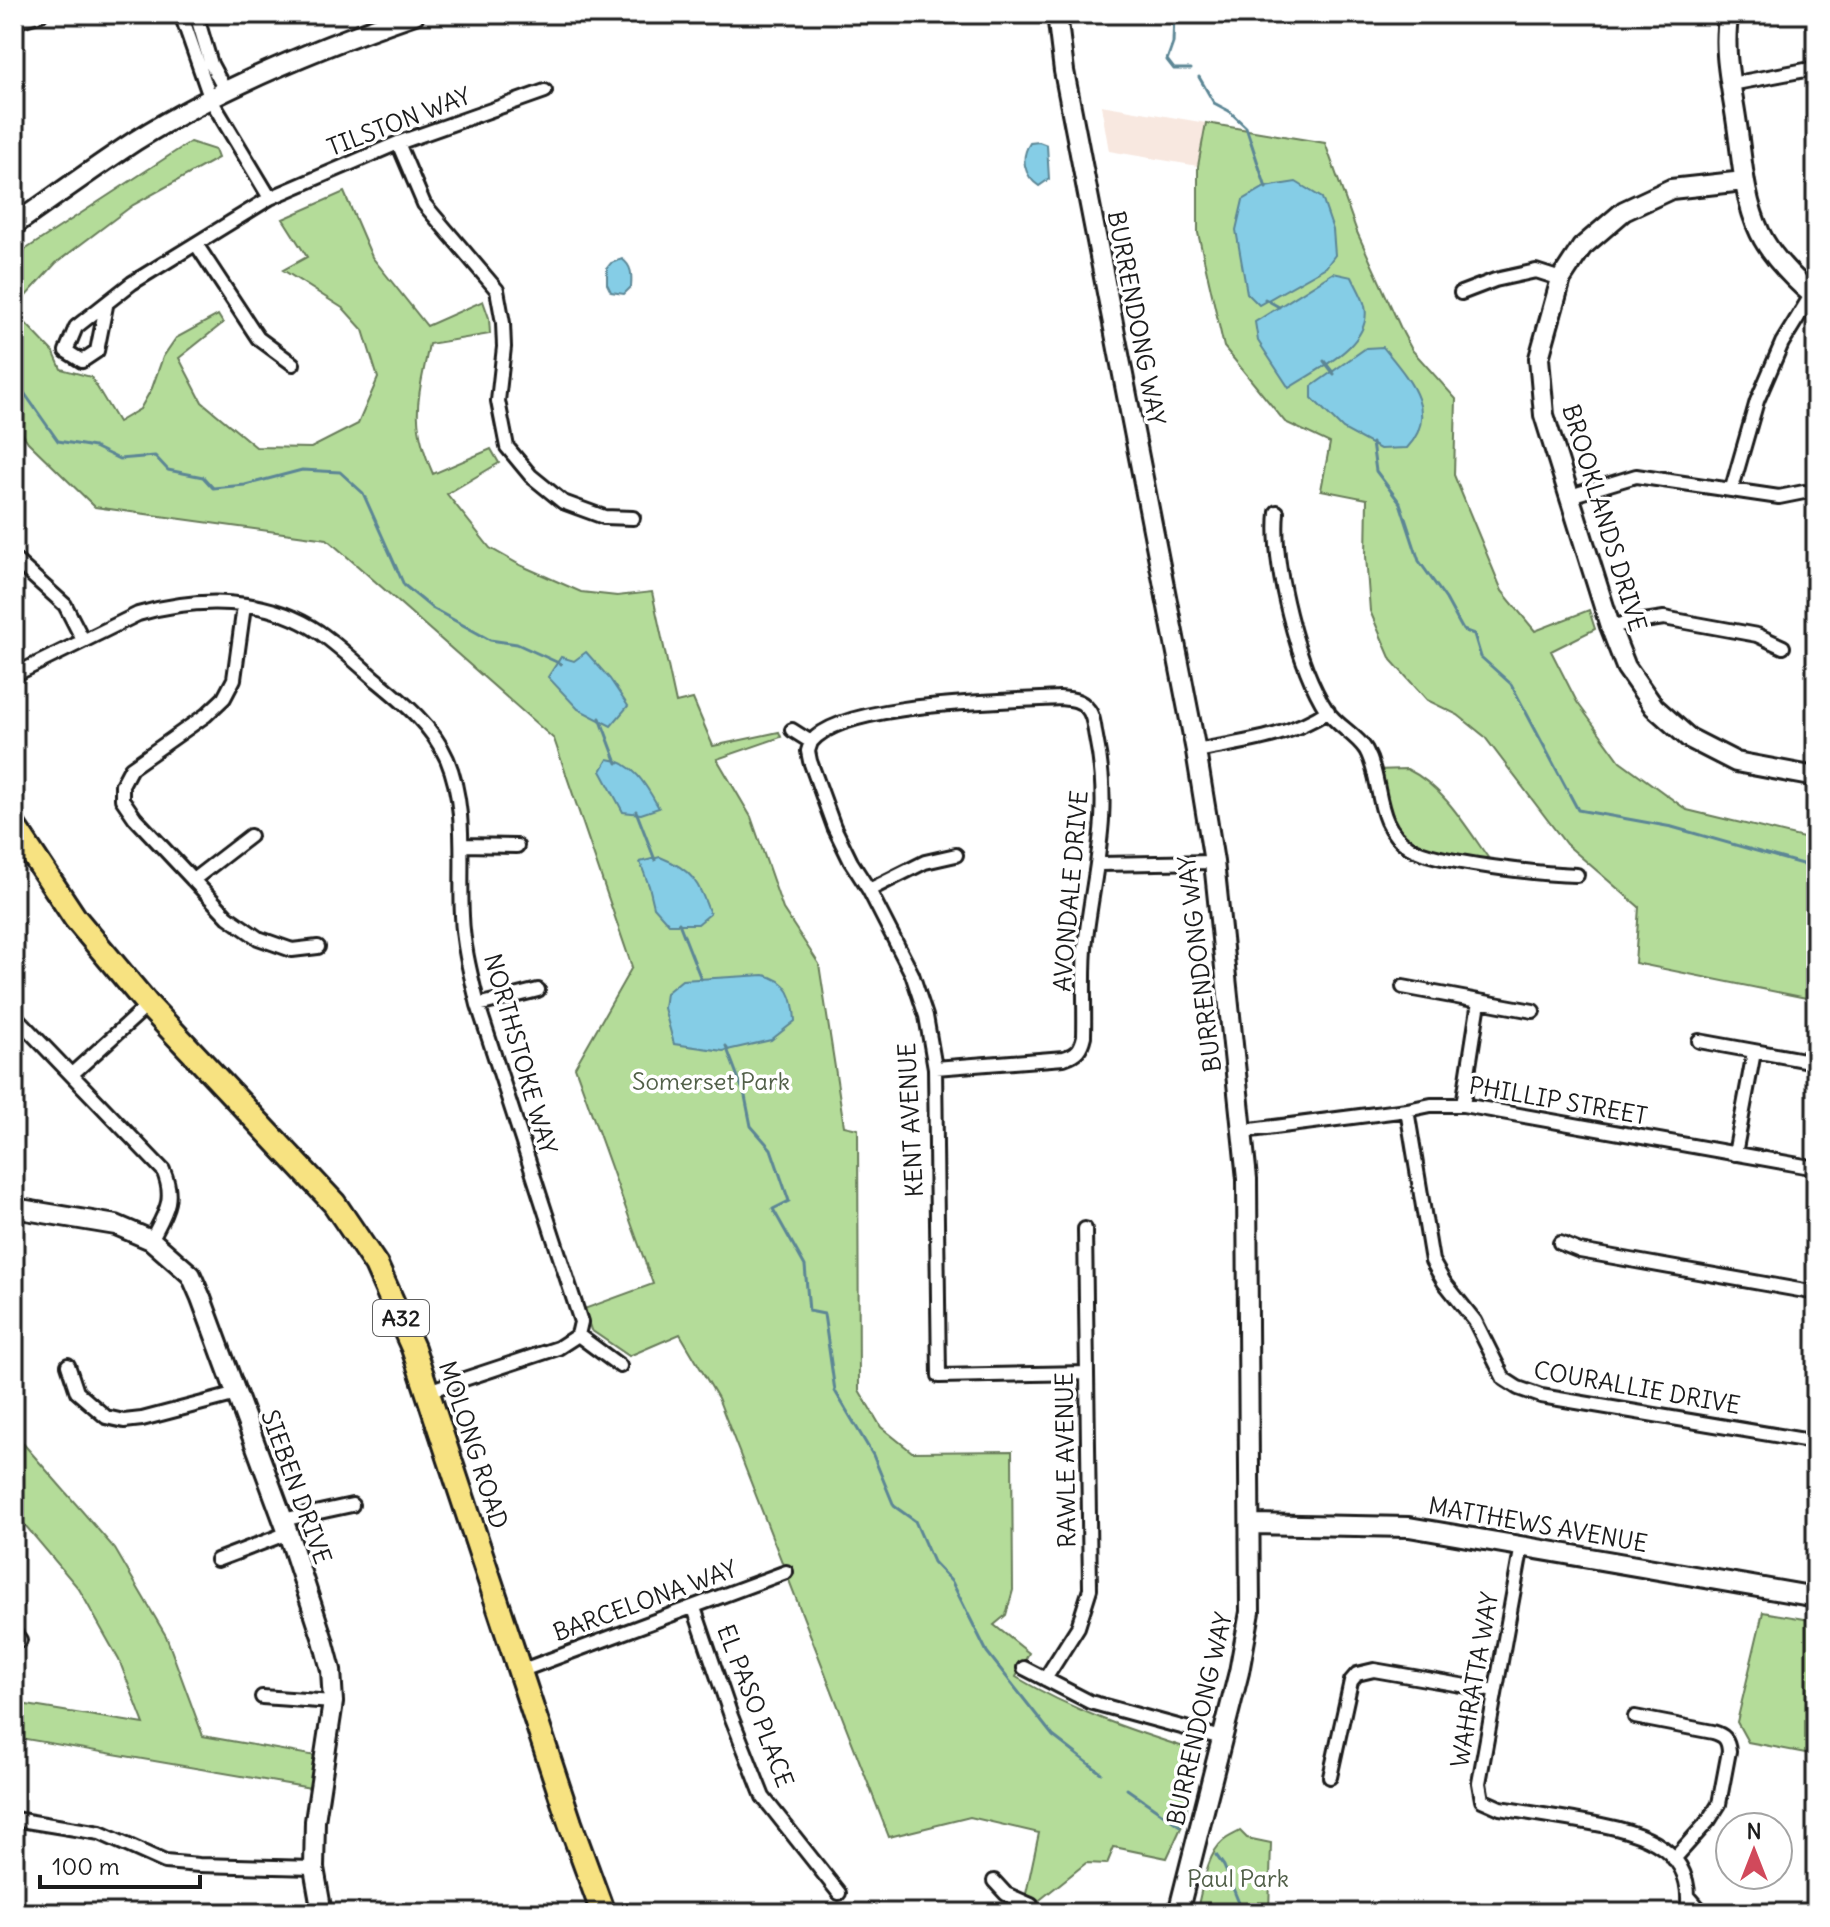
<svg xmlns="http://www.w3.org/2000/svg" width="1830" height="1927" viewBox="0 0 1830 1927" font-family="Delius,sans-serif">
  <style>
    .built { fill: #f8e8e0 }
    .green { fill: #b4dc99; stroke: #687c5a; stroke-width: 2 }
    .water { fill: #85cde6; stroke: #5b8695; stroke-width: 2 }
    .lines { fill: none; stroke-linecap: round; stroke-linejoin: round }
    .stream { stroke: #5b8695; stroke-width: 3 }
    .street-casing { stroke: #1c1c1c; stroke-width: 18 }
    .secondary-casing { stroke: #1c1c1c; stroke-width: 24 }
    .highway-casing { stroke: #1c1c1c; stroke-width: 28 }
    .street { stroke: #fff; stroke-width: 12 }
    .secondary { stroke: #fff; stroke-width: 18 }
    .highway { stroke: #f7e281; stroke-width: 22 }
    .labels { text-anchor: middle; stroke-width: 7; stroke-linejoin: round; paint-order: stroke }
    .shield { fill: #fff; stroke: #606060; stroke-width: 2 }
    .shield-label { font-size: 22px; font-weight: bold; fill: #1c1c1c }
    .street-label { font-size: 24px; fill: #1c1c1c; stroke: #fff }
    .park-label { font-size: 24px; fill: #515f48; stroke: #fff }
  </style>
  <rect width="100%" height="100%" fill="#fff"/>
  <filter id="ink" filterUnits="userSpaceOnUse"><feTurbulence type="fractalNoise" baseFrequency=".0125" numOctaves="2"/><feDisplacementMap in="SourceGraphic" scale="16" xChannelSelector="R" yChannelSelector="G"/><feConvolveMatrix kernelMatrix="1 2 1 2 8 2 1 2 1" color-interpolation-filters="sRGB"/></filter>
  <g filter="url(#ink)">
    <path class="built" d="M1101,105L1206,123L1198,166L1109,151Z"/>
    <path class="green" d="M1206,123L1325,143L1357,232L1403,333L1412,350L1456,399L1454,475L1502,591L1535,631L1589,610L1595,629L1551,651L1577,702L1620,761L1687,810L1816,841V1000L1635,963L1639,907L1566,844L1484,736L1458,715L1427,700L1391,660L1370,611L1366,556L1367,499L1321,490L1330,443L1285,422L1224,347L1198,233V166Z
      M190,142L215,150L218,158L133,205L56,263L14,309V257Z
      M344,192L372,257L427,326L483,301L489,318L490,334L429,344C418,401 409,418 433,474L491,449L499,463L447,494L490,548L520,565L581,592L617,596L652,592L676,703L693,699L713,746L779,732L781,737L717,759L751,817L783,909L819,964L844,1126L858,1129L859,1390L881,1427L912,1452L1012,1451L1013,1590L1006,1615L994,1625L1029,1653L1016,1677C1073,1711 1130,1730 1193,1750L1186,1817L1167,1858L1114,1847L1107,1864L1086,1863L1036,1903L1026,1894L1039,1833L970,1817L889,1837L718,1398L680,1334L629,1356L591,1330L584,1309L653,1284L575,1067L632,967L554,739L327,539L95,507L28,442L14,421V311L54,353L61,369L91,377L118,422L140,409L152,388L163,357L176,338L218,315L223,323L179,358L202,402L256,447L311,448L358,424L378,378L363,330L344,309L283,270L307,257L283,219Z
      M1407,769C1446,788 1469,832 1494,866L1436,856L1392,833L1375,770Z
      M14,1433L115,1549L166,1636L203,1736L316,1756L311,1788L14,1737V1703L144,1724L119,1660L79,1589L14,1512Z
      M1763,1612L1816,1621V1755L1748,1742L1737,1722Z
      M1240,1831L1247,1838L1271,1843L1269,1913H1196C1202,1892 1206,1855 1223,1841C1227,1837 1235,1834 1240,1831Z"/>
    <path class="water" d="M1039,142L1047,145L1049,179L1039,186C1024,176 1020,158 1030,143Z
      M1296,182L1322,198L1333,230L1335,255L1326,267L1259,305L1247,293L1236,230L1243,200L1265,187Z
      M622,259C632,266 632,275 631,287L624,294L611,292L607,284V268L611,263Z
      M1333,273L1352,277C1356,286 1363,297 1365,306C1373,345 1316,370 1289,388L1258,341L1255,322Z
      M1383,347C1407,377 1441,412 1407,448L1380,449L1343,429L1312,398V386L1366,348Z
      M586,652L610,679L628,706L611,726L578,709L548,677L561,657L574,661Z
      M608,759C634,762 647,787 659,808L641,814L623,812L601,771Z
      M660,857C693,870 698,882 710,914L698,924H669L654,907L649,886L640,862Z
      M764,975C789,980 794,999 795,1021L771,1040L723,1051L674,1044L664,1008L666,993L682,980Z"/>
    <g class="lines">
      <path class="stream" d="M1174,14L1173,43L1167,60L1174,69H1191
        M1199,77L1214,103L1229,111L1246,127L1266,188
        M1265,299L1279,307
        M1324,361L1334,374
        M14,368L18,384L58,441L94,447L119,459L155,456L168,470L203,477L213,488L245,485L302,470L340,472L363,493L404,585L432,608L490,640L517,644L561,664
        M1372,443L1376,471L1400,503L1419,561L1446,599L1463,630L1474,634L1481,657L1511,684L1578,810L1672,827L1816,868
        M600,718L617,763
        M636,811L655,860
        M679,923L701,979
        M726,1046L745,1096L751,1126L771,1149L789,1201L773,1209L805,1266L809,1311L824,1314L835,1391L873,1455L894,1506L915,1521L933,1562L952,1582L987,1652L1053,1736L1101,1773
        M1127,1789L1180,1826
        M1216,1855L1224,1866L1243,1913"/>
      <g class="street-casing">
        <path id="street" d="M181,14L211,100L270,198
          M196,14L211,64L226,92
          M14,22L41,14
          M1731,84L1816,68
          M398,143L424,204L497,290L503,323L504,347L498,401L507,447L531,476L563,502L604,517L633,518
          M196,244L258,338L293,364
          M1461,293L1495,280L1536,271L1561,279
          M106,306L97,351L82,361L66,351L76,327L132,283L270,198L398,143L545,91
          M1732,488L1757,401L1782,343L1812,294
          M1570,496L1636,476L1779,497L1804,492
          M1277,512C1272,565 1298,667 1327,711C1337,726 1357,735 1366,750C1384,783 1373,824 1409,847C1435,863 1543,874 1577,875
          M14,559L65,605L83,640
          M244,606L234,679L224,698L206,715L131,768L122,785V799L135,818L228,917L258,938L292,950L318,947
          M1610,626L1664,618L1757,635L1783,647
          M14,675L138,614C197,597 265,596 319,632C339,646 357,663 375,679C403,702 432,725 447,759C468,809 459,864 462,916C463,946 471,976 478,1005L581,1322L578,1335L558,1348L428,1391
          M792,730L811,742C844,701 1006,702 1059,698C1070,699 1080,699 1087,708C1094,715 1094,728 1096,737C1112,813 1095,865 1086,938C1082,971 1085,1003 1084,1036C1081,1049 1077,1054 1064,1058L935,1068
          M811,742L808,751L810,761L834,827L851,862L869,890L912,974L926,1016L935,1068L939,1376L1086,1373
          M1196,751C1242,742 1287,738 1328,711
          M462,845L517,846
          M1099,864L1214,862
          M193,880L250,836
          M869,890L925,862L956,855
          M1403,987L1533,1011
          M478,1005L538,990
          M14,1015L163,1170C176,1200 165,1213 151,1240
          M1699,1041L1809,1061
          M72,1074L148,1005
          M1463,1105L1479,1002
          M1407,1110L1432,1261L1444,1282L1475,1321L1504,1379L1518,1388L1541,1396L1816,1442
          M1243,1131L1407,1110L1431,1105H1463L1816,1168
          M1735,1154L1754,1052
          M1560,1243L1580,1251L1816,1293
          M578,1335L620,1366
          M68,1365L77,1392L106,1417L124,1421L142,1419L237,1394
          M282,1520L352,1505
          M1522,1545L1479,1783L1482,1800L1500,1808C1525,1812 1549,1816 1574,1820C1627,1829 1698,1840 1687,1913
          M217,1560L288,1533
          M694,1608L731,1716L763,1797L839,1893
          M14,1632L20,1640
          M1024,1668L1090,1702L1222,1738
          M520,1671L786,1572
          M1045,1679L1078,1627L1090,1589L1085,1229
          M262,1697L333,1702
          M1635,1717L1713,1732C1724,1735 1728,1739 1729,1751L1719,1804L1709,1820L1674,1859
          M1330,1777L1351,1681L1357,1674L1374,1670L1495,1691
          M14,1819L100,1833L165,1862L199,1865L314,1868
          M994,1881L1006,1894L1031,1905L1032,1913
          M1689,1897L1703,1913"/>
      </g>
      <g class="secondary-casing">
        <path id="secondary" d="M1057,14L1064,71L1196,751L1214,862L1247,1179L1250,1612L1239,1672L1178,1913
          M1729,14C1722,47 1731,85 1736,118C1742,156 1743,197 1760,233C1772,258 1795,280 1816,298
          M1744,181L1671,189L1624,211L1582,247L1561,279L1539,358L1544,415L1610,626L1626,667L1654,707L1689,738L1736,762L1816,777
          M14,225C54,197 94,168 135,141C221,87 319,47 415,14
          M14,1208L116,1225L151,1240L191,1275L201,1298L288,1533L323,1640L331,1670L333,1702L315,1821L314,1868L322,1913
          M1251,1524L1409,1527L1816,1597"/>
      </g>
      <g class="highway-casing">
        <path id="highway" d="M14,826L75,918L148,1005L334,1203L376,1265L413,1348L570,1823L603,1913"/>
      </g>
      <use href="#street" class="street"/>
      <use href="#secondary" class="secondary"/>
      <use href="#highway" class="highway"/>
    </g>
  </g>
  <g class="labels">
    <rect class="shield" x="373" y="1300" width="56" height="36" rx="6"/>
    <g class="shield-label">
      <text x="401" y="1326">A32</text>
    </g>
    <g class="street-label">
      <text transform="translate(399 122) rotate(-21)" y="8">TILSTON WAY</text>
      <text transform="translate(1136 318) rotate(79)" y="8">BURRENDONG WAY</text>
      <text transform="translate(1604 518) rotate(73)" y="8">BROOKLANDS DRIVE</text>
      <text transform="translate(1071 891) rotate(-85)" y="8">AVONDALE DRIVE</text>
      <text transform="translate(1200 964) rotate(-97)" y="8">BURRENDONG WAY</text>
      <text transform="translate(520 1054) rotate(74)" y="8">NORTHSTOKE WAY</text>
      <text transform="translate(1558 1101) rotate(10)" y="8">PHILLIP STREET</text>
      <text transform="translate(911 1120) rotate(-93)" y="8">KENT AVENUE</text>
      <text transform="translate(1637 1388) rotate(10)" y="8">COURALLIE DRIVE</text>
      <text transform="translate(473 1445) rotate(72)" y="8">MOLONG ROAD</text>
      <text transform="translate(1066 1460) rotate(-91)" y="8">RAWLE AVENUE</text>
      <text transform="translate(296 1487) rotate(70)" y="8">SIEBEN DRIVE</text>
      <text transform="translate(1538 1525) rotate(10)" y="8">MATTHEWS AVENUE</text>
      <text transform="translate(645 1601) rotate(-20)" y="8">BARCELONA WAY</text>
      <text transform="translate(1475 1680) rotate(-80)" y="8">WAHRATTA WAY</text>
      <text transform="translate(755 1706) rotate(69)" y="8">EL PASO PLACE</text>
      <text transform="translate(1200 1719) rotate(-77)" y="8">BURRENDONG WAY</text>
    </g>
    <g class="park-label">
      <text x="711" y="1090">Somerset Park</text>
      <text x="1238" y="1887">Paul Park</text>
    </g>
  </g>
  <rect width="1830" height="1927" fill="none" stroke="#fff" stroke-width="48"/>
  <rect x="24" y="24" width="1782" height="1879" fill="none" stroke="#1c1c1c" stroke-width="3" filter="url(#ink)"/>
  <g transform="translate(1754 1851)"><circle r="38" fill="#ffffff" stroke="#a4a4a4" stroke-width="2"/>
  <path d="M0-6L14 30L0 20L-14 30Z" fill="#d1495b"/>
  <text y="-12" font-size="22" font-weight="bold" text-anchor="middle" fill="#1c1c1c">N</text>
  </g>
  <path d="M40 1875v12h160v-12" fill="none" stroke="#1c1c1c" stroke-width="4"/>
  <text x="52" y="1875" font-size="24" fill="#1c1c1c" stroke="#ffffff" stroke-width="6" paint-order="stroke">100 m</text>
</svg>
